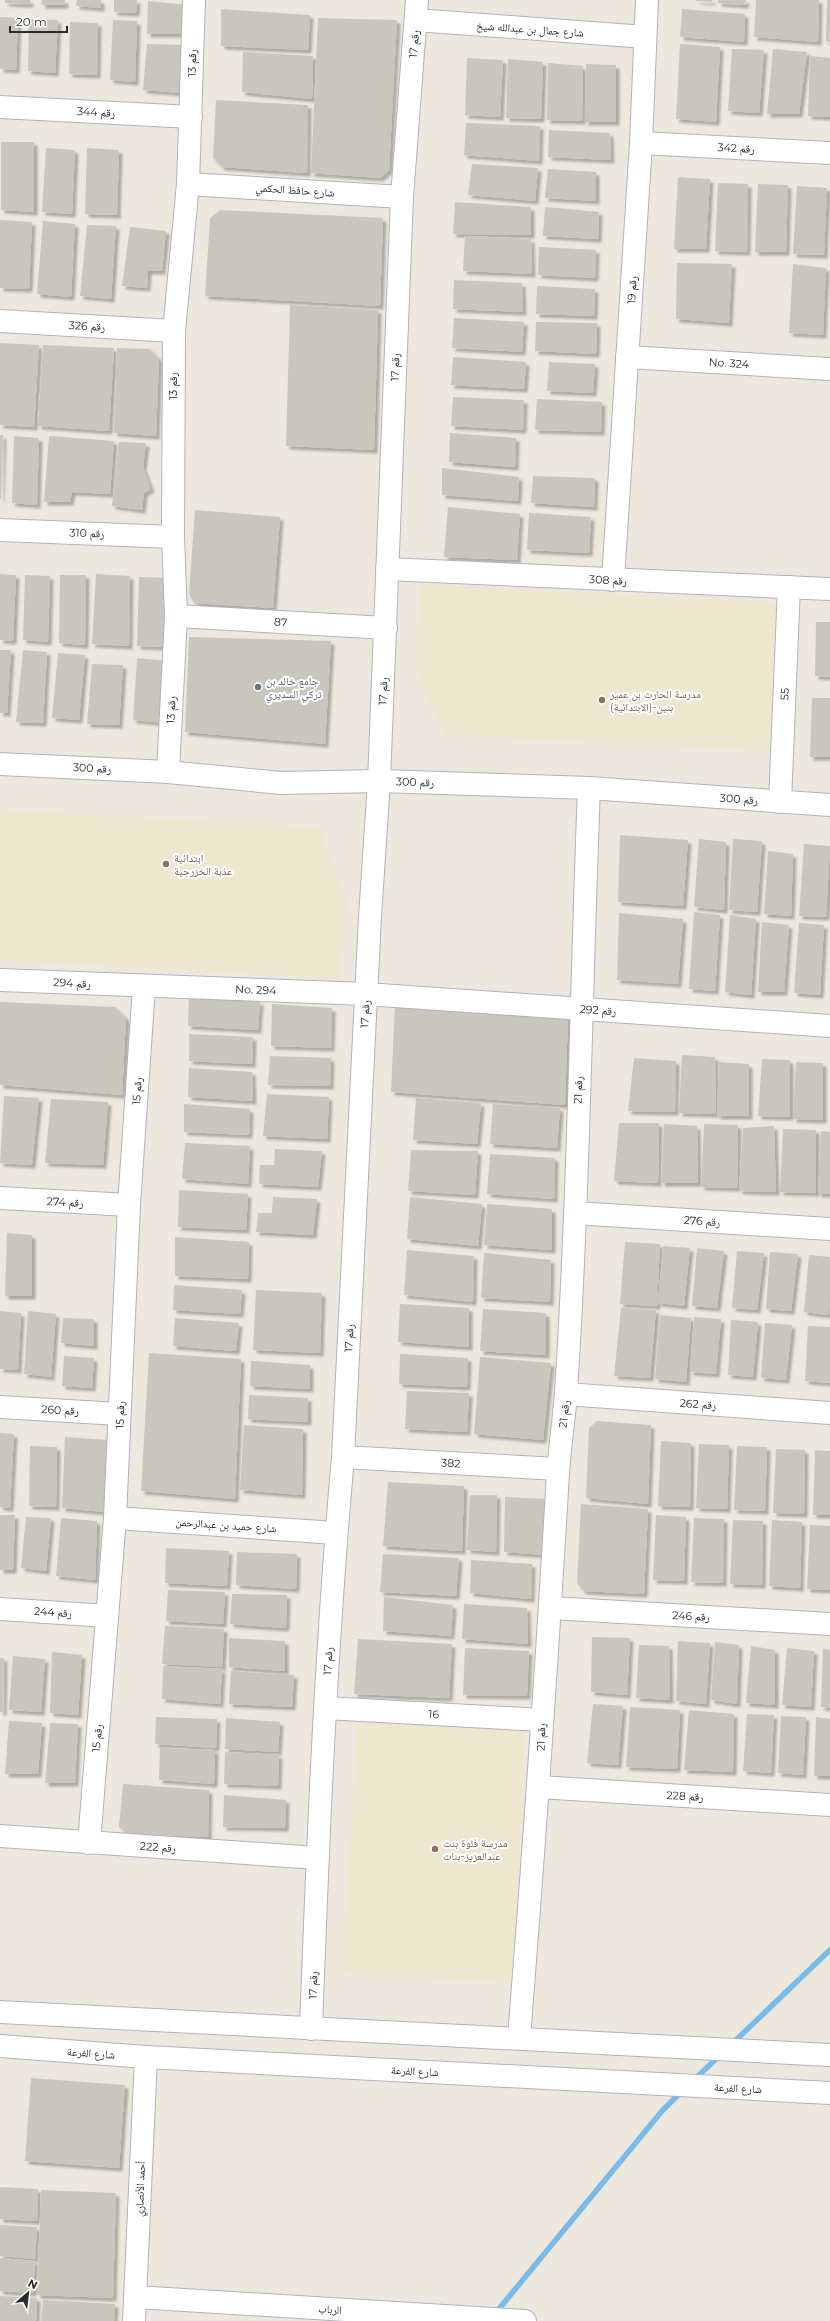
<svg xmlns="http://www.w3.org/2000/svg" width="830" height="2321" viewBox="0 0 830 2321" font-family="Montserrat,'Noto Naskh Arabic',sans-serif">
  <style>
    .education { fill: #ede7cf }
    .lines { fill: none; stroke-linecap: round; stroke-linejoin: round }
    .stream { stroke: #78bae8; stroke-width: 5.5 }
    .building { fill: #c8c6bd; filter: url(#shadow) }
    .minor-casing { stroke: #b2b2be; stroke-width: 24 }
    .minor { stroke: #fff; stroke-width: 22 }
    .worship-dot { fill: #6b7280; stroke: #fff; stroke-width: 1.5 }
    .education-dot { fill: #8d6e63; stroke: #fff; stroke-width: 1.5 }
    .labels { text-anchor: middle; stroke-width: 4; stroke-linejoin: round; paint-order: stroke }
    .street-label { font-size: 11px; fill: #2b2b2b; stroke: #fff }
    .worship-label { font-size: 11px; fill: #5b616d; stroke: #fff; text-anchor: start }
    .education-label { font-size: 11px; fill: #785e54; stroke: #fff; text-anchor: start }
  </style>
  <defs>
    <filter id="shadow"><feDropShadow dx="3.5" dy="3.5" stdDeviation="1" flood-color="#0004"/></filter>
  </defs>
  <rect width="100%" height="100%" fill="#ece8de"/>
  <path class="education" d="M422,584L780,603L773,751L444,735L414,665Z
    M0,810L319,828L347,899L340,979L0,960Z
    M358,1716L526,1726L513,1983L342,1973Z"/>
  <g class="lines">
    <path class="stream" d="M736,2040L830,1950
      M698,2076L716,2059
      M498,2310L662,2111L678,2095"/>
  </g>
  <path class="building" d="M5,0H30V4L5,3Z
    M42,0H65V5H42Z
    M77,0H101V8L76,6Z
    M114,0H137L136,13L114,12Z
    M696,0H712V2L696,1Z
    M718,0H746L745,5L718,3Z
    M756,0H819L818,42L754,37Z
    M827,0H830V42L826,41Z
    M148,1L188,5L187,34H147Z
    M221,9L310,15L308,50L221,46Z
    M682,9L745,14L744,42L680,37Z
    M0,17L18,18L16,70L0,69Z
    M318,18L397,20L389,170L380,178L311,173Z
    M29,19L58,20L55,73L28,71Z
    M113,20L137,21L135,82L110,80Z
    M70,22L98,23L97,75L69,74Z
    M147,44L186,45L183,93L143,90Z
    M680,44L720,47L716,122L676,119Z
    M732,49L764,50L759,113L728,111Z
    M773,49L807,52L799,114H767Z
    M243,52L313,56L312,99L242,92Z
    M810,56L830,58V117L808,116Z
    M467,58L503,60L500,117L465,115Z
    M508,59L543,62L541,119L506,118Z
    M548,63L583,66L582,121L547,120Z
    M586,64L616,65V122H585Z
    M216,100L308,105L307,173L222,167L213,158Z
    M466,123L540,126L539,161L464,155Z
    M549,130L610,133L611,160L548,157Z
    M1,142H34V212L1,210Z
    M46,148L75,150L72,214L42,212Z
    M87,148L119,150L117,215L85,214Z
    M472,164L538,168L535,201L468,195Z
    M548,169L596,172V201L545,198Z
    M678,177L710,179L706,249H674Z
    M718,183L748,184L747,252L715,251Z
    M758,184L788,185L786,252H755Z
    M797,186L827,188L824,255L793,254Z
    M455,202L531,207V235L453,234Z
    M545,207L599,212L598,239L543,236Z
    M220,210L383,218L380,306L205,296L210,218Z
    M0,220L32,222L29,289L0,288Z
    M43,221L75,224L71,297L37,294Z
    M87,225L116,226L111,299L80,296Z
    M130,227L166,231L162,271H148L147,288L122,286Z
    M465,236L531,239L532,274L463,271Z
    M539,247L596,250L595,278L538,275Z
    M677,263L732,264L729,323L676,319Z
    M793,264L826,268L823,335L789,333Z
    M454,280L522,283L523,312L453,309Z
    M537,286L595,289L594,316L536,314Z
    M290,305L378,310L374,450L286,446Z
    M454,318L524,322L522,352L452,348Z
    M536,322L597,323L596,354L535,351Z
    M0,343L39,345L34,427L0,425Z
    M43,345L114,348L109,431L38,426Z
    M117,348L150,349L159,359L156,436L114,433Z
    M453,357L526,362L524,389L451,385Z
    M549,362L595,364L593,393L547,391Z
    M453,397L524,400L523,430L451,426Z
    M537,399L602,402L601,432L535,430Z
    M450,433L516,438L515,467L449,462Z
    M0,435H3L1,499H0Z
    M14,436L39,438L37,505L12,503Z
    M49,436L114,441L110,494L72,492L70,502H44Z
    M119,442L146,443L143,467L151,489L144,493L142,510L112,506Z
    M442,468L519,477L518,501L442,495Z
    M533,476L595,478L594,507L531,503Z
    M448,507L520,514L517,560L444,557Z
    M195,510L280,517L273,608L194,603L189,594Z
    M529,513L591,517L589,553L527,550Z
    M0,574L16,575L13,641L0,640Z
    M96,574L130,576L129,646L92,644Z
    M25,575L50,576L48,642L23,640Z
    M60,575H86L85,645L59,643Z
    M139,577L168,578L165,647L137,646Z
    M816,622H830V677L815,676Z
    M189,637L331,641L325,744L185,732Z
    M0,650H11L7,713H0Z
    M23,650L47,652L43,723L16,722Z
    M58,653L85,655L79,720L52,718Z
    M137,658L168,661L163,723L133,720Z
    M92,664L123,665L119,725L87,724Z
    M812,698H830V757H810Z
    M620,835L688,840L683,906L618,902Z
    M699,839L726,842L724,910L694,907Z
    M733,839L762,841L757,912L729,910Z
    M804,844L830,846L826,917L799,916Z
    M768,851L793,854L791,916L764,914Z
    M694,912L720,915L715,991L689,989Z
    M619,913L683,919L678,984L617,980Z
    M730,915L756,919L751,995L725,992Z
    M762,922L789,925L784,992H758Z
    M799,923L824,925L820,995L794,993Z
    M189,997L260,1002L258,1030L188,1026Z
    M0,1002L115,1007L126,1018L122,1095L0,1085Z
    M272,1004L332,1008L331,1048L271,1046Z
    M395,1004L568,1014L565,1105L391,1092Z
    M189,1034L253,1037L252,1064L189,1061Z
    M682,1055L715,1057L716,1114L679,1113Z
    M270,1056L331,1058L330,1086L268,1085Z
    M634,1058L676,1061L675,1112L628,1111Z
    M762,1059L790,1060V1117L758,1116Z
    M719,1062L749,1064V1116H717Z
    M796,1062L823,1063V1120L793,1119Z
    M189,1068L252,1072L253,1101L188,1097Z
    M267,1094L329,1097L327,1139L263,1136Z
    M4,1096L39,1098L32,1165L0,1163Z
    M416,1098L481,1103L477,1144L413,1140Z
    M51,1099L108,1102L103,1165L45,1163Z
    M184,1104L250,1109L249,1135L184,1132Z
    M493,1104L560,1108L557,1148L490,1144Z
    M619,1123H659L658,1183L614,1181Z
    M664,1124L697,1126L698,1183H661Z
    M704,1124L738,1125L737,1188L701,1187Z
    M774,1126L776,1192L739,1191L743,1128Z
    M783,1129L816,1130V1193L780,1192Z
    M821,1131L830,1132V1194H818Z
    M185,1143L250,1146L248,1184L182,1179Z
    M275,1149L322,1151L318,1187L259,1184L260,1165H274Z
    M411,1150L478,1151L475,1195L408,1191Z
    M490,1154L555,1158L554,1199L487,1194Z
    M179,1190L248,1194L246,1230L178,1227Z
    M273,1197L317,1199L313,1235L256,1232L258,1213H272Z
    M410,1197L482,1204L478,1246L407,1239Z
    M487,1204L552,1209V1250L484,1245Z
    M7,1233L32,1235V1296H5Z
    M175,1237L249,1242L248,1279L175,1276Z
    M625,1242L660,1244L657,1306L620,1304Z
    M663,1246L690,1248L684,1306L658,1303Z
    M697,1248L724,1251L717,1308L692,1306Z
    M407,1250L474,1256L473,1302L404,1295Z
    M737,1251L764,1253L757,1310L732,1308Z
    M770,1252L798,1254L791,1311L766,1309Z
    M484,1253L551,1260L550,1302L481,1298Z
    M809,1255L830,1257L829,1315L804,1312Z
    M174,1285L242,1290L240,1314L173,1310Z
    M256,1290L322,1293L320,1353L253,1350Z
    M400,1304L469,1308V1347L398,1342Z
    M621,1308L656,1310L650,1378L614,1376Z
    M483,1309L546,1313V1355L480,1351Z
    M0,1311L21,1313L18,1370L0,1369Z
    M28,1311L56,1314L51,1377L24,1374Z
    M660,1315L691,1318L686,1382L655,1379Z
    M694,1317L721,1319L716,1374L690,1372Z
    M63,1318L94,1319V1346L61,1343Z
    M175,1318L239,1323L236,1351L173,1346Z
    M731,1320L758,1322L753,1377L728,1375Z
    M765,1323L792,1325L786,1380L761,1378Z
    M808,1326L830,1327V1383L805,1381Z
    M149,1353L241,1359L235,1499L141,1491Z
    M400,1354L468,1358L467,1387L399,1384Z
    M64,1356L94,1358L92,1388L62,1386Z
    M480,1357L551,1363L543,1440L474,1434Z
    M251,1361L310,1365V1389L250,1386Z
    M407,1391L469,1393L467,1432L405,1429Z
    M249,1395L308,1398V1422L248,1419Z
    M597,1421L651,1425L648,1504L586,1498L589,1428Z
    M244,1425L303,1429L302,1495L240,1490Z
    M0,1433L14,1434L10,1508L0,1507Z
    M65,1437L109,1440L105,1512L62,1508Z
    M661,1441L691,1443L690,1507L658,1506Z
    M699,1444L729,1445L727,1509L696,1508Z
    M30,1446L57,1447L56,1507L29,1506Z
    M737,1446L767,1447L765,1511L734,1510Z
    M776,1449L805,1450L804,1514L773,1513Z
    M815,1450L830,1451V1515H813Z
    M388,1482L464,1486L462,1551L383,1546Z
    M470,1495H497L496,1552L467,1550Z
    M505,1497L548,1499L546,1555L504,1552Z
    M581,1504L648,1509L644,1594L583,1591L577,1583Z
    M0,1515H15L13,1570H0Z
    M656,1515L686,1517L684,1581L653,1580Z
    M26,1517L51,1518L46,1571L21,1568Z
    M61,1518L97,1521L95,1580L56,1576Z
    M694,1518L724,1519L723,1583L691,1582Z
    M733,1520L763,1521L762,1585L730,1584Z
    M772,1520L802,1522L800,1588L769,1586Z
    M810,1525L830,1526V1590L807,1589Z
    M166,1548L229,1551L227,1586L165,1583Z
    M237,1552L297,1554L296,1589L236,1585Z
    M383,1554L459,1558L456,1596L380,1592Z
    M471,1560L532,1564L531,1599L470,1593Z
    M168,1590L225,1592L223,1624L166,1621Z
    M232,1594L287,1595L286,1628L230,1624Z
    M384,1597L453,1605L451,1636L383,1631Z
    M464,1604L527,1608L528,1644L462,1639Z
    M165,1626L224,1629L222,1667L162,1664Z
    M592,1637L630,1638L627,1695L591,1692Z
    M229,1638L285,1641V1671L229,1667Z
    M358,1639L452,1644L449,1698L354,1694Z
    M678,1641L710,1643L706,1704L676,1701Z
    M715,1642L739,1645L737,1704L711,1700Z
    M639,1645L669,1646L670,1700L636,1698Z
    M751,1646L775,1650V1705L746,1703Z
    M465,1648L529,1651L527,1696L463,1695Z
    M787,1648L814,1651L811,1707L782,1705Z
    M823,1649L830,1650V1708L821,1707Z
    M52,1652L82,1655L78,1715L50,1713Z
    M13,1656L45,1659L41,1712L9,1710Z
    M0,1658H4L3,1712H0Z
    M163,1666L222,1669L220,1704L162,1699Z
    M231,1671L294,1675L292,1707L229,1704Z
    M593,1704L623,1706L618,1765L587,1763Z
    M630,1707L680,1710L677,1769L626,1767Z
    M689,1710L734,1714L733,1772L684,1770Z
    M747,1714L774,1715L771,1773L743,1771Z
    M781,1716L806,1717L803,1775L778,1773Z
    M156,1717L217,1719L216,1748L155,1744Z
    M816,1717L830,1719V1776H814Z
    M226,1718L280,1722L278,1752L225,1749Z
    M9,1721L42,1723L38,1774H5Z
    M50,1723L78,1724L75,1783H45Z
    M160,1748L215,1750L214,1784L159,1780Z
    M225,1752L279,1755L278,1786L224,1784Z
    M123,1784L209,1790L208,1837L128,1834L119,1827Z
    M224,1795L286,1800L285,1828L223,1827Z
    M31,2078L125,2085L119,2168L25,2161Z
    M0,2187L38,2189L37,2221L0,2219Z
    M41,2190L116,2193L113,2298L37,2295Z
    M0,2225L37,2227L35,2259L0,2256Z
    M0,2258L35,2261L33,2293L0,2291Z
    M0,2296L37,2298L36,2321H0Z
    M43,2300L115,2304L114,2321H41Z"/>
  <g class="lines">
    <g class="minor-casing">
      <g id="minor">
        <path d="M416,20L645,37"/>
        <path d="M0,107L191,117"/>
        <path d="M641,143L830,153"/>
        <path d="M188,184L402,197"/>
        <path d="M0,321L174,331"/>
        <path id="s1" d="M627,357L830,369"/>
        <path d="M0,530L173,537"/>
        <path d="M387,569L830,589"/>
        <path d="M613,580L641,143L647,0"/>
        <path id="s2" d="M176,616L386,628"/>
        <path d="M0,764L168,772L281,783L379,781L589,788L830,805"/>
        <path d="M168,772L176,616L173,537L174,331L188,184L194,0"/>
        <path id="s3" d="M780,802L789,587"/>
        <path id="s4" d="M0,980L366,994L830,1026"/>
        <path d="M0,1198L129,1205"/>
        <path d="M575,1213L830,1229"/>
        <path d="M566,1394L830,1413"/>
        <path d="M0,1407L119,1414"/>
        <path id="s5" d="M343,1457L558,1469"/>
        <path d="M115,1518L336,1533"/>
        <path d="M551,1608L830,1624"/>
        <path d="M0,1609L107,1616"/>
        <path id="s6" d="M326,1708L542,1720"/>
        <path d="M539,1787L830,1805"/>
        <path d="M0,1836L317,1858"/>
        <path d="M89,1843L115,1518L129,1205L144,987"/>
        <path d="M0,2012L830,2055"/>
        <path d="M311,2029C318,1838 326,1647 343,1457L370,917L379,781L402,197L417,0"/>
        <path d="M519,2038C534,1850 547,1662 558,1473C560,1446 564,1419 566,1392C579,1191 581,989 589,788"/>
        <path d="M0,2046L146,2057L830,2093"/>
        <path d="M136,2297L525,2321"/>
        <path d="M134,2321L146,2057"/>
      </g>
    </g>
    <use href="#minor" class="minor"/>
  </g>
  <circle class="worship-dot" cx="258" cy="687" r="4"/>
  <g class="education-dot">
    <circle cx="602" cy="700" r="4"/>
    <circle cx="166" cy="864" r="4"/>
    <circle cx="435" cy="1849" r="4"/>
  </g>
  <g class="labels">
    <g class="street-label">
      <text transform="translate(530 29) rotate(4)" y="4">شارع جمال بن عبدالله شيخ</text>
      <text transform="translate(414 44) rotate(-85)" y="4">رقم 17</text>
      <text transform="translate(192 63) rotate(-89)" y="4">رقم 13</text>
      <text transform="translate(96 112) rotate(3)" y="4">رقم 344</text>
      <text transform="translate(736 148) rotate(3)" y="4">رقم 342</text>
      <text transform="translate(295 190) rotate(4)" y="4">شارع حافظ الحكمي</text>
      <text transform="translate(632 290) rotate(-86)" y="4">رقم 19</text>
      <text transform="translate(87 326) rotate(3)" y="4">رقم 326</text>
      <text dy="4" stroke="none"><textPath href="#s1" startOffset="102">No. 324</textPath></text>
      <text transform="translate(395 367) rotate(-88)" y="4">رقم 17</text>
      <text transform="translate(173 386) rotate(-90)" y="4">رقم 13</text>
      <text transform="translate(87 533) rotate(2)" y="4">رقم 310</text>
      <text transform="translate(608 580) rotate(3)" y="4">رقم 308</text>
      <text dy="4" stroke="none"><textPath href="#s2" startOffset="105">87</textPath></text>
      <text transform="translate(383 691) rotate(-87)" y="4">رقم 17</text>
      <text dy="4" stroke="none"><textPath href="#s3" startOffset="108">55</textPath></text>
      <text transform="translate(171 710) rotate(-87)" y="4">رقم 13</text>
      <text transform="translate(92 768) rotate(3)" y="4">رقم 300</text>
      <text transform="translate(415 782) rotate(2)" y="4">رقم 300</text>
      <text transform="translate(739 799) rotate(4)" y="4">رقم 300</text>
      <text transform="translate(72 983) rotate(3)" y="4">رقم 294</text>
      <text dy="4" stroke="none"><textPath href="#s4" startOffset="256">No. 294</textPath></text>
      <text transform="translate(598 1010) rotate(4)" y="4">رقم 292</text>
      <text transform="translate(365 1014) rotate(-87)" y="4">رقم 17</text>
      <text transform="translate(578 1090) rotate(-88)" y="4">رقم 21</text>
      <text transform="translate(137 1091) rotate(-86)" y="4">رقم 15</text>
      <text transform="translate(65 1202) rotate(3)" y="4">رقم 274</text>
      <text transform="translate(702 1221) rotate(4)" y="4">رقم 276</text>
      <text transform="translate(349 1338) rotate(-87)" y="4">رقم 17</text>
      <text transform="translate(698 1404) rotate(4)" y="4">رقم 262</text>
      <text transform="translate(60 1410) rotate(3)" y="4">رقم 260</text>
      <text transform="translate(564 1414) rotate(-84)" y="4">رقم 21</text>
      <text transform="translate(120 1415) rotate(-88)" y="4">رقم 15</text>
      <text dy="4" stroke="none"><textPath href="#s5" startOffset="108">382</textPath></text>
      <text transform="translate(226 1525) rotate(4)" y="4">شارع حميد بن عبدالرحمن</text>
      <text transform="translate(53 1612) rotate(4)" y="4">رقم 244</text>
      <text transform="translate(691 1616) rotate(3)" y="4">رقم 246</text>
      <text transform="translate(328 1661) rotate(-87)" y="4">رقم 17</text>
      <text dy="4" stroke="none"><textPath href="#s6" startOffset="108">16</textPath></text>
      <text transform="translate(541 1737) rotate(-88)" y="4">رقم 21</text>
      <text transform="translate(97 1738) rotate(-85)" y="4">رقم 15</text>
      <text transform="translate(685 1796) rotate(3)" y="4">رقم 228</text>
      <text transform="translate(158 1847) rotate(4)" y="4">رقم 222</text>
      <text transform="translate(313 1985) rotate(-88)" y="4">رقم 17</text>
      <text transform="translate(91 2053) rotate(4)" y="4">شارع الفرعة</text>
      <text transform="translate(415 2071) rotate(3)" y="4">شارع الفرعة</text>
      <text transform="translate(738 2088) rotate(3)" y="4">شارع الفرعة</text>
      <text transform="translate(140 2189) rotate(-88)" y="4">أحمد الأنصاري</text>
      <text transform="translate(330 2309) rotate(4)" y="4">الرباب</text>
    </g>
    <g class="worship-label">
      <text x="266" y="685">جامع خالد بن<tspan x="266" dy="13">تركي السديري</tspan></text>
    </g>
    <g class="education-label">
      <text x="610" y="698">مدرسة الحارث بن عمير<tspan x="610" dy="13">(الابتدائية)-بنين</tspan></text>
      <text x="174" y="862">ابتدائية<tspan x="174" dy="13">عذبة الخزرجية</tspan></text>
      <text x="443" y="1847">مدرسة فلوة بنت<tspan x="443" dy="13">عبدالعزيز-بنات</tspan></text>
    </g>
  </g>
  <g transform="translate(28 2293) rotate(28)" stroke="#ffffff" stroke-width="3" paint-order="stroke">
  <path d="M0-3L7 15L0 10L-7 15Z" fill="#2b2b2b"/>
  <text y="-6" font-size="11" font-weight="bold" text-anchor="middle" fill="#2b2b2b">N</text>
  </g>
  <path d="M10 26v6h57v-6" fill="none" stroke="#2b2b2b" stroke-width="2"/>
  <text x="16" y="26" font-size="12" fill="#2b2b2b" stroke="#ffffff" stroke-width="3" paint-order="stroke">20 m</text>
</svg>
